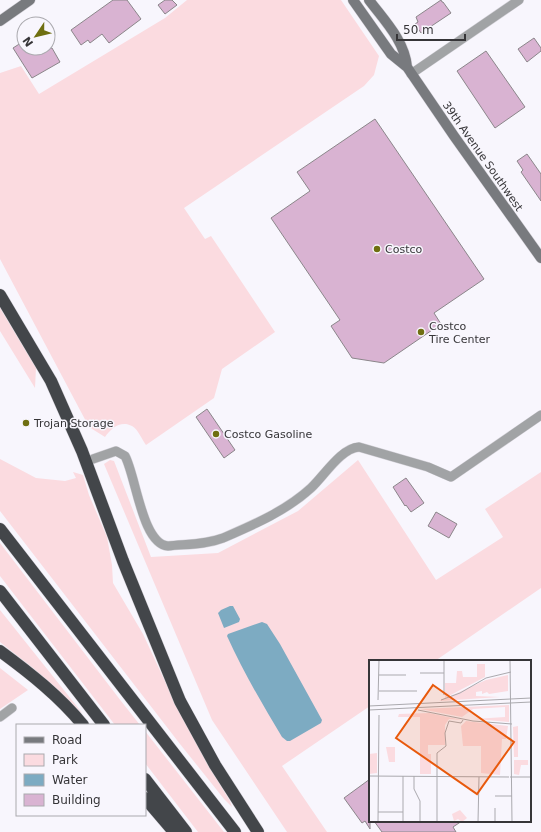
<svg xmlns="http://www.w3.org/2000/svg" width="541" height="832" viewBox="0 0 541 832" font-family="'DejaVu Sans',sans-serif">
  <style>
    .green { fill: #fbdbe0 }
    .water { fill: #7dabc2 }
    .building { fill: #d9b3d2; stroke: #8b868a }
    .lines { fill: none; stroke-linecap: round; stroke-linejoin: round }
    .minor-casing { stroke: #d5d3da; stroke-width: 10 }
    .secondary-casing { stroke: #d5d3da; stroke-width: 11 }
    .motorway-casing { stroke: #d5d3da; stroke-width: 13 }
    .minor { stroke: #a1a3a5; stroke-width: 9 }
    .secondary { stroke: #787a7e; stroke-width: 10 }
    .motorway { stroke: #43464a; stroke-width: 12 }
    .poi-dot { fill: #6f6f11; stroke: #f8f6fd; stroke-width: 1.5 }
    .labels { text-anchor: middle; stroke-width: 3; stroke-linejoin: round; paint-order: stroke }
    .street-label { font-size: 11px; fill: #363538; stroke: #f8f6fd }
    .poi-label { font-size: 11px; fill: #363538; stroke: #f8f6fd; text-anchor: start }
    .inset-road { fill: none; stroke: #aaa9ae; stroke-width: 1 }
    .view { fill: #e8590c; fill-opacity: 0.15; stroke: #e8590c; stroke-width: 2 }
    .inset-edge { fill: none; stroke: #363538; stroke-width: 2 }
  </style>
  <rect width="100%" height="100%" fill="#f8f6fd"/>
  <path class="green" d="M187,0H341L379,56L374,75L364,86L184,208L205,239L211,236L275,332L222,369L214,398L146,445C142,440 138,429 132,426C121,420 111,428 105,437L89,427L0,259V73L21,66L39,94L165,18Z
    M0,308L36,368L35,388L0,331Z
    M0,459L36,478L65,481L76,478L73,472L83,475L89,495L107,537L112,565L113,583L143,634L175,703L209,767L230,801L232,807L224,799L180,744L0,511Z
    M110,460L114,461L151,557L218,553L298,511L358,460L436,580L503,537L485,509L541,472V588L435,661H370V706L282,766L327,832H287L212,720L104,464Z
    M0,543L121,701L140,725H115L0,576Z
    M0,610L83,714L33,668L0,642Z
    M0,668L28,690L0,709Z
    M145,731L224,832H198L145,763Z"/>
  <path class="water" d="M230,606H233L240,619L239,622L224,628L218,613L221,610Z
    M262,622L267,624L280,644L322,720L321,723L290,741H287L282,737C262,704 243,671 227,636L228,634Z"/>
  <path class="building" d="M113,0H127L141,19L109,43L102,34L90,43L88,40L81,45L71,30Z
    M165,0H172L177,5L165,14L158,5Z
    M441,0L442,2H443L451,13L421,33L415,24L418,22L416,17Z
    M534,38L541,48V51L527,62L518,49Z
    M24,41V48H52L60,62L32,78L13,48Z
    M486,51L525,107L495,128L457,71Z
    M375,119L484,279L434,313L441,324L384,363L352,358L331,326L340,320L271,218L310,191L297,172Z
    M527,154L541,174V201L521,172L523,170L517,161Z
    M207,409L235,450L224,458L196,417Z
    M406,478L424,503L411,512L406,505L405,506L393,487Z
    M436,512L457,524L449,538L428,526Z
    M370,779V829L365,821L362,823L344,798Z
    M374,821H462L453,827L456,832H382Z"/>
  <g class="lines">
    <g class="minor-casing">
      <path id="minor" d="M411,74L519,0
        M93,459L116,451L125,456C136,476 142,544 168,546C186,544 205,545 223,538C253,525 286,511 311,488C324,476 341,448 359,447L428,467L451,477L541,415
        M0,717L12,708"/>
    </g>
    <g class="secondary-casing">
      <path id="secondary" d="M353,0L391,54L407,67L454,136L541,258
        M369,0C384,20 405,41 407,67
        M0,21L30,0"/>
    </g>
    <g class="motorway-casing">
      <path id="motorway" d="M0,295L51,381L82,451L123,561L180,701L215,765L258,832
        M0,529L235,832
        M0,591L104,725
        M0,651C30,673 59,696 83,725
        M145,779L186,832
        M145,798L174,832"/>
    </g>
    <use href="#minor" class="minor"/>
    <use href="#secondary" class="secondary"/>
    <use href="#motorway" class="motorway"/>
  </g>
  <g class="poi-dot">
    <circle cx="377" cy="249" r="4"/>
    <circle cx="421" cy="332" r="4"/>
    <circle cx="26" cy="423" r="4"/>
    <circle cx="216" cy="434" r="4"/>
  </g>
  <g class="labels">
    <g class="street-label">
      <text transform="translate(483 156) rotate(55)" y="4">39th Avenue Southwest</text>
    </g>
    <g class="poi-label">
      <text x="385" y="253">Costco</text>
      <text x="429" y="330">Costco<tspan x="429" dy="13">Tire Center</tspan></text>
      <text x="34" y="427">Trojan Storage</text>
      <text x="224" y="438">Costco Gasoline</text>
    </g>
  </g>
  <g transform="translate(369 660)">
    <rect width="162" height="162" fill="#f8f6fd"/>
    <path d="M108,4H116V17L76,38V23H87L88,11H93L94,17H108ZM139,15V31L120,34L118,32L113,34V31L107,32V36L131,37L70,41L117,20ZM140,45V62L105,59L136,57V47L104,49L93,57L51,49ZM60,53L93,60L80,59L76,65V85H59V94H62V114H51V57H29L30,54ZM97,61L139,66L137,79H133L131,115L112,113V86H94L92,66ZM149,66V97H145L144,67ZM17,87H26V102H20ZM8,93V113L0,114V94ZM145,100H159V105H152L150,115L145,114ZM91,150L98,158L93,162L89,159L85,161L83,154Z" fill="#fbdbe0"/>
    <path class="inset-road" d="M141,0L143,162M51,13H75M10,15H37M10,31H48M75,35V0M9,40L10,0M72,40L91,33L117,18L142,12M0,46L162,38M0,50L162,42M49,50L104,61L143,64M0,116L140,117M34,116V162M45,116V129L51,141V162M141,117H162M126,136H143M9,152H34M9,162L10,55M68,162V93L77,86L76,73L80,61L92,63L94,60M109,162L110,117M126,162V148"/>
    <path class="view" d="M64,25L145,82L108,134L27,78Z"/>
    <rect width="162" height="162" class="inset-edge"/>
  </g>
  <rect x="16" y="724" width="130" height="92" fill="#f8f6fd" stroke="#aaa9ae"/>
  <rect x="24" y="737" width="20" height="6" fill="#787a7e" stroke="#aaa9ae"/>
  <text x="52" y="744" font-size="12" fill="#363538">Road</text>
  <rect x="24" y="754" width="20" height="12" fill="#fbdbe0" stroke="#aaa9ae"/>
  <text x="52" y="764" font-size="12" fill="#363538">Park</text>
  <rect x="24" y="774" width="20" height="12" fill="#7dabc2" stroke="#aaa9ae"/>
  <text x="52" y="784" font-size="12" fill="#363538">Water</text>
  <rect x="24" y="794" width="20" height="12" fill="#d9b3d2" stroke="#aaa9ae"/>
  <text x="52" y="804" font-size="12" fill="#363538">Building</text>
  <g transform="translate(36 36) rotate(235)"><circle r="19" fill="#f8f6fd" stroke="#aaa9ae"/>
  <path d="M0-3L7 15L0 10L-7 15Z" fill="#6f6f11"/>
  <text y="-6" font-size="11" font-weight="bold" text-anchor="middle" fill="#363538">N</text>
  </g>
  <path d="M397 34v6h68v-6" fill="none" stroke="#363538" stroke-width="2"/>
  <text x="403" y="34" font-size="12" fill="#363538" stroke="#f8f6fd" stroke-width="3" paint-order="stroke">50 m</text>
</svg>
